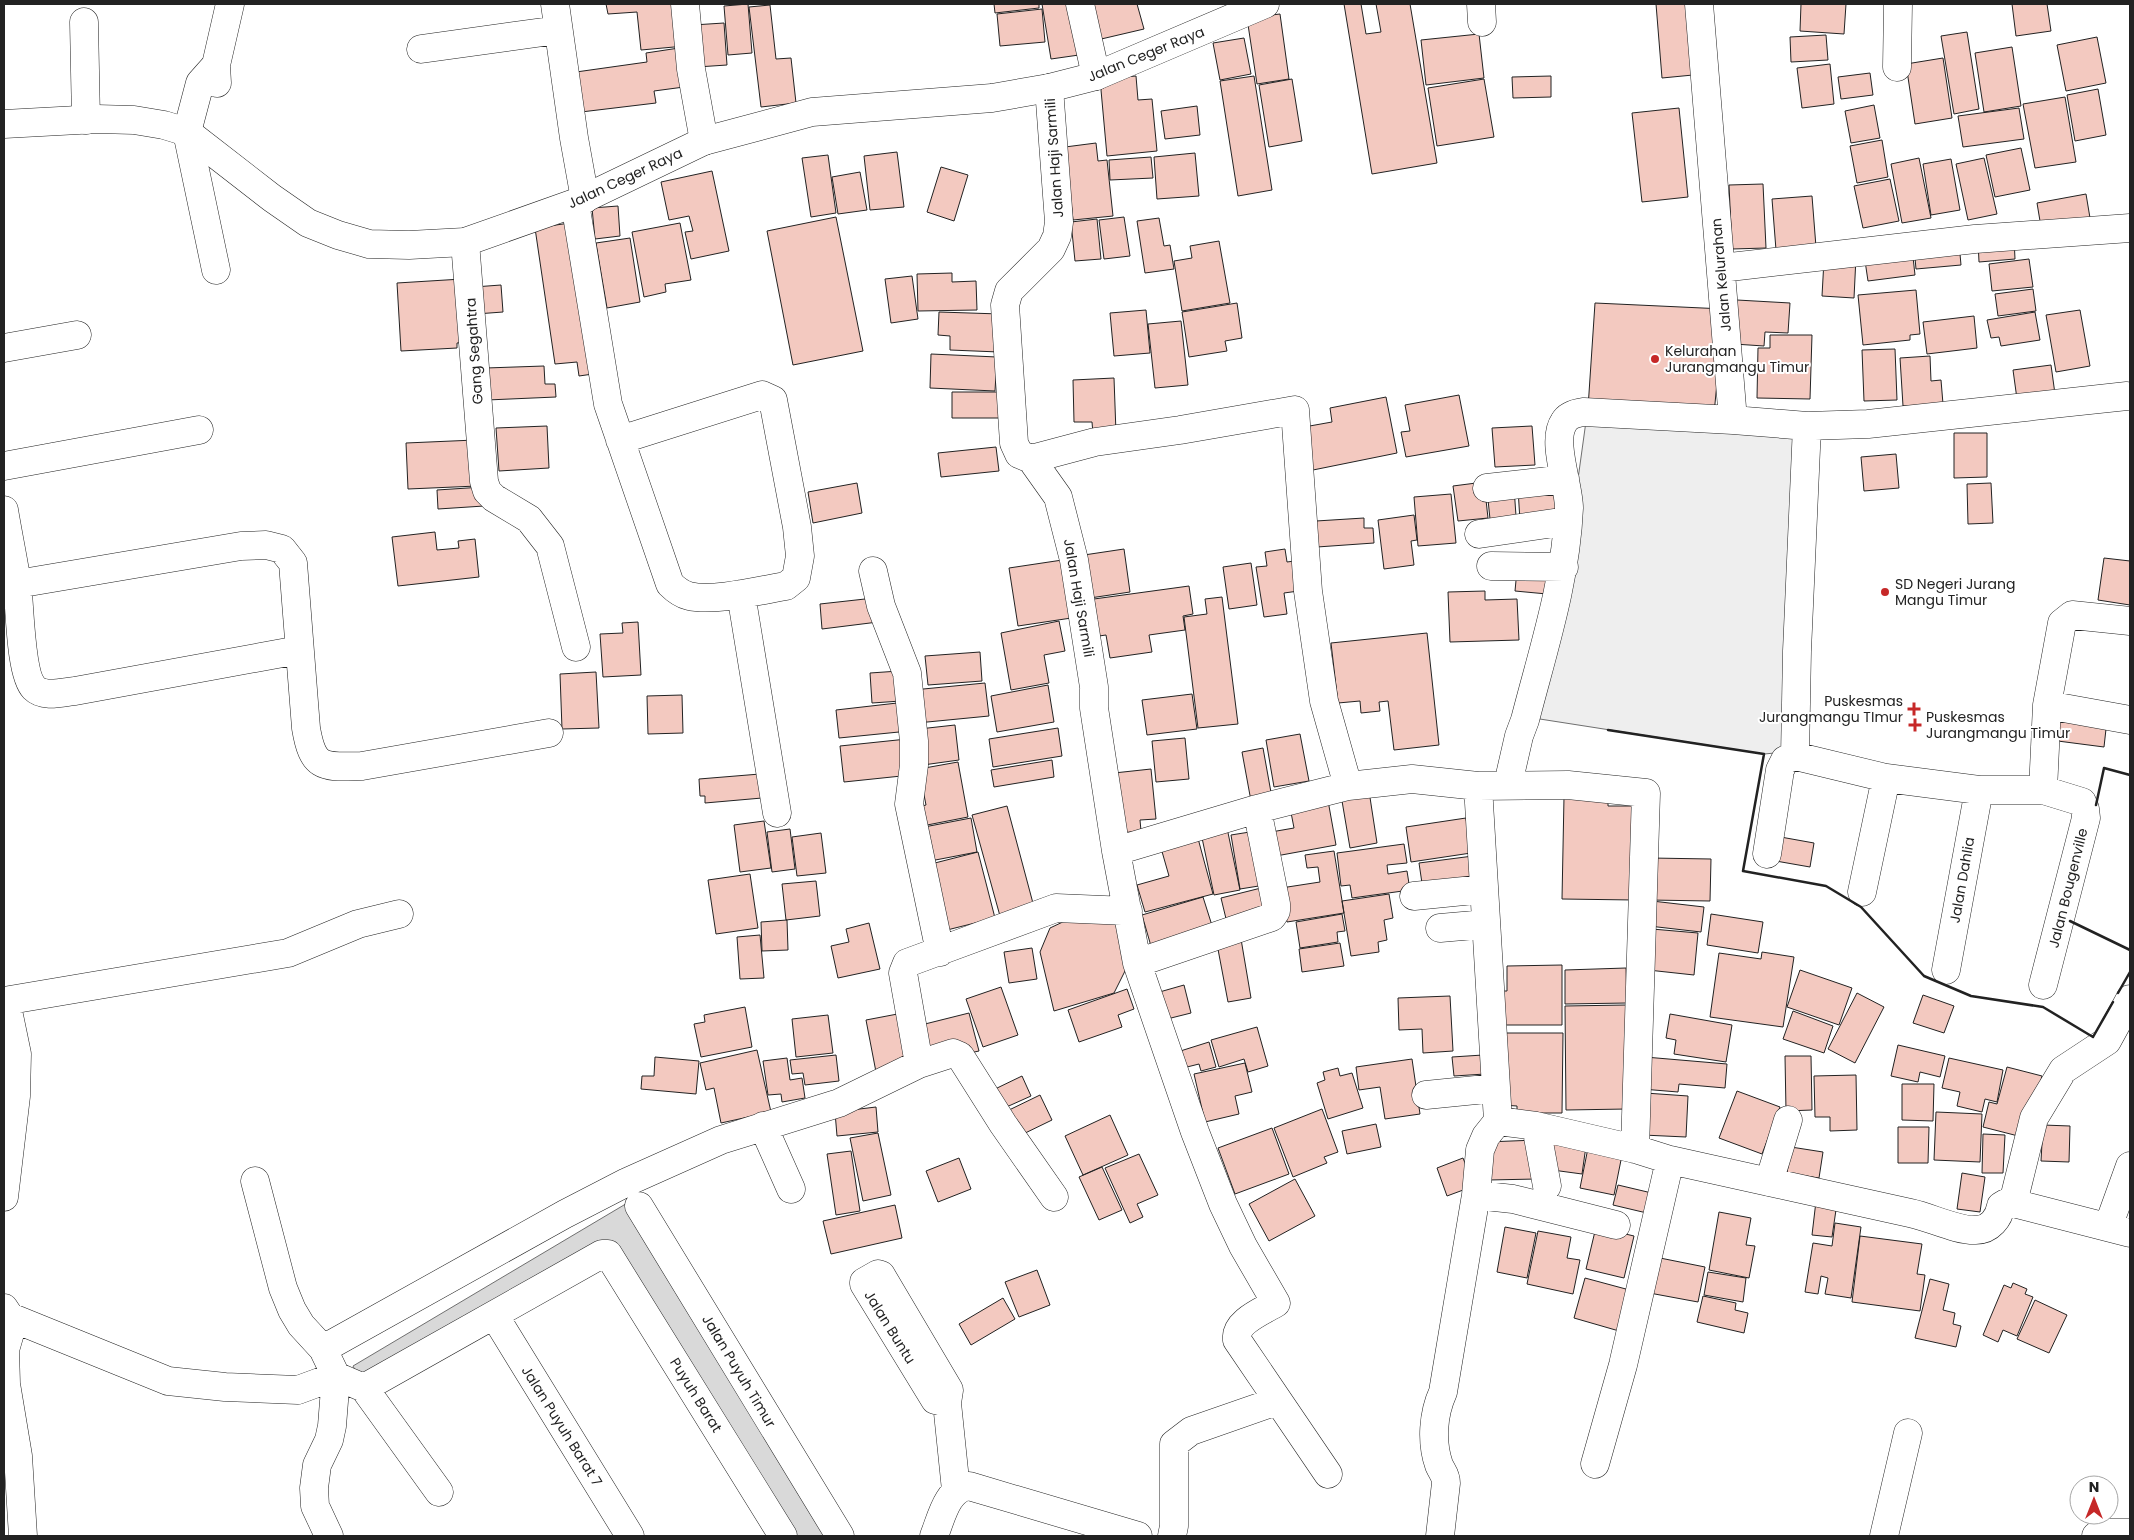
<svg xmlns="http://www.w3.org/2000/svg" width="2134" height="1540" viewBox="0 0 2134 1540" font-family="Poppins,sans-serif">
  <style>
    .green { fill: #eee; stroke: #6f6f6f }
    .water { fill: #d9d9d9; stroke: #6f6f6f }
    .building { fill: #f3c9c0; stroke: #222 }
    .lines { fill: none; stroke-linecap: round; stroke-linejoin: round }
    .minor-casing { stroke: #222; stroke-width: 29 }
    .major-casing { stroke: #222; stroke-width: 29 }
    .minor { stroke: #fff; stroke-width: 28 }
    .major { stroke: #fff; stroke-width: 28 }
    .wall { stroke: #222; stroke-width: 2.5 }
    .poi-dot { fill: #c62828; stroke: #fff; stroke-width: 2 }
    .labels { text-anchor: middle; stroke-width: 4; stroke-linejoin: round; paint-order: stroke }
    .street-label { font-size: 14px; fill: #222; stroke: #fff }
    .poi-label { font-size: 14px; fill: #222; stroke: #fff; text-anchor: start }
  </style>
  <rect width="100%" height="100%" fill="#fff"/>
  <path class="green" d="M1587,414L1811,429L1797,751L1764,754L1527,717L1565,573Z"/>
  <path class="water" d="M629,1202L829,1536H794L612,1241L363,1387L353,1366Z"/>
  <path class="building" d="M606,4H681L685,46L641,50L637,12L608,14Z
    M748,4L752,53L728,55L724,6Z
    M994,4H1039V8L995,13Z
    M1042,4H1073L1086,54L1051,59Z
    M1088,4H1137L1144,29L1097,40Z
    M1344,4H1361L1366,34L1381,32L1376,4H1410L1437,163L1372,174Z
    M1656,4H1687L1693,75L1662,78Z
    M1801,4H1846L1844,34L1800,31Z
    M2012,4H2047L2051,31L2016,36Z
    M770,5L776,59L791,58L796,103L761,107L749,7Z
    M1042,9L1045,42L1000,46L997,14Z
    M1280,14L1289,79L1257,84L1247,18Z
    M724,23L727,65L697,67L693,25Z
    M1967,32L1979,109L1954,114L1941,36Z
    M1479,34L1484,78L1426,85L1421,40Z
    M1826,35L1828,60L1791,62L1790,37Z
    M2097,37L2106,83L2066,91L2057,45Z
    M1244,38L1251,74L1220,80L1213,43Z
    M2012,47L2021,106L1984,112L1975,53Z
    M679,48L684,87L654,91L656,103L581,112L576,72L647,62L646,53Z
    M1943,58L1952,118L1915,124L1906,64Z
    M1830,64L1834,104L1802,108L1797,68Z
    M1870,73L1873,95L1841,99L1838,77Z
    M1136,76L1138,100L1152,99L1157,151L1107,156L1100,79Z
    M1254,76L1272,190L1238,196L1220,81Z
    M1551,76V97L1513,98L1512,77Z
    M1292,79L1302,141L1269,147L1259,85Z
    M1484,79L1494,137L1437,146L1428,88Z
    M2098,89L2106,135L2075,141L2067,95Z
    M2065,97L2076,162L2035,168L2023,104Z
    M1874,105L1880,138L1851,143L1845,111Z
    M1197,106L1200,135L1165,139L1161,111Z
    M1679,108L1688,197L1642,202L1632,113Z
    M2019,108L2024,139L1963,147L1958,116Z
    M1882,140L1888,177L1857,183L1850,146Z
    M1096,143L1098,161L1107,160L1113,216L1073,220L1065,147Z
    M2021,148L2030,190L1995,197L1986,155Z
    M897,152L904,207L870,210L864,156Z
    M1195,153L1199,196L1157,199L1154,157Z
    M828,155L836,213L811,217L802,158Z
    M1151,157L1153,178L1110,180L1109,160Z
    M1919,158L1931,218L1902,223L1891,164Z
    M1984,158L1997,214L1968,220L1956,164Z
    M1951,159L1960,210L1931,215L1923,164Z
    M941,167L968,175L954,221L927,212Z
    M712,171L729,251L691,259L685,232L693,231L689,216L669,220L661,182Z
    M860,172L867,210L838,214L832,177Z
    M1890,179L1899,221L1863,228L1854,186Z
    M1763,184L1766,248L1732,249L1729,185Z
    M2086,194L2090,218L2041,227L2037,203Z
    M1812,196L1816,247L1776,250L1772,199Z
    M618,206L620,236L595,239L592,208Z
    M836,217L863,351L793,365L767,231Z
    M1124,217L1130,256L1104,259L1099,220Z
    M1159,218L1164,246L1170,245L1174,269L1145,273L1137,221Z
    M1097,219L1101,259L1075,261L1071,222Z
    M570,223L593,374L579,376L577,362L555,364L535,228Z
    M680,223L691,280L665,284L666,292L644,297L632,232Z
    M630,238L640,302L607,308L596,243Z
    M2014,238L2015,259L1979,262L1978,241Z
    M1219,241L1230,303L1182,311L1174,261L1192,258L1190,246Z
    M1959,243L1961,265L1916,269L1914,247Z
    M1912,248L1915,275L1868,281L1864,254Z
    M1856,257L1854,298L1822,296L1824,260Z
    M2029,259L2033,287L1992,291L1989,264Z
    M952,273V282L976,281L977,310L918,311L917,274Z
    M912,276L918,319L891,323L885,279Z
    M462,279L466,342L457,343V348L401,351L397,283Z
    M501,285L503,312L476,314L474,287Z
    M2033,289L2036,311L1998,316L1995,294Z
    M1916,290L1920,334L1910,335V340L1863,345L1858,295Z
    M1737,300L1790,303L1788,333L1765,332L1764,346L1734,344Z
    M1237,303L1242,338L1225,341L1227,351L1189,357L1182,312Z
    M1595,303L1724,309L1714,414L1588,408Z
    M1146,310L1150,353L1114,356L1110,313Z
    M2080,310L2090,366L2056,372L2046,315Z
    M939,312L1000,314L999,352L950,350V336L938,335Z
    M2035,312L2040,340L2001,346L1999,337L1991,338L1987,320Z
    M1974,316L1977,348L1927,354L1923,322Z
    M1181,321L1188,385L1155,388L1148,324Z
    M1770,335H1812L1810,399L1757,398L1758,348H1770Z
    M1895,349L1897,400L1864,401L1862,350Z
    M931,354L997,357L995,391L930,388Z
    M1930,356L1931,381L1941,380L1943,404L1903,406L1900,358Z
    M2051,365L2055,394L2017,399L2013,370Z
    M544,366L545,384H555L556,397L487,400L486,368Z
    M1114,378L1116,433L1093,434L1092,422H1074L1073,380Z
    M952,392H999V418H952Z
    M1459,395L1469,446L1406,457L1401,432L1410,431L1405,405Z
    M1386,397L1397,453L1313,470L1304,427L1332,422L1330,408Z
    M547,426L549,468L499,471L496,428Z
    M1532,426L1535,465L1495,467L1492,428Z
    M1954,433H1987V477L1954,478Z
    M475,440L477,486L408,489L406,443Z
    M996,447L999,471L941,477L938,453Z
    M1896,454L1899,488L1864,491L1861,457Z
    M1484,482L1488,518L1458,521L1453,486Z
    M857,483L862,513L813,523L808,492Z
    M1991,483L1993,523L1968,524L1967,484Z
    M1557,485L1560,517L1520,521L1518,489Z
    M483,487L484,506L438,509L437,490Z
    M1514,487L1516,516L1490,519L1487,490Z
    M1451,494L1456,543L1418,546L1414,497Z
    M1414,515L1417,540L1411,541L1414,565L1384,569L1378,520Z
    M1364,518V528H1373L1374,543L1317,547L1316,521Z
    M435,532L437,550L459,548L458,541L475,539L479,577L398,586L392,537Z
    M1124,549L1130,592L1090,598L1084,555Z
    M1285,549L1287,562L1302,560L1306,590L1284,593L1287,614L1264,617L1256,567L1267,566L1265,552Z
    M2104,558L2130,561V605L2098,600Z
    M1069,559L1078,617L1018,626L1009,568Z
    M1251,563L1257,605L1229,609L1223,567Z
    M1517,570L1549,573L1547,594L1515,591Z
    M1189,586L1193,614L1183,616L1185,630L1149,635L1152,652L1110,658L1106,635L1099,636L1094,599Z
    M1485,591V600L1517,599L1519,640L1450,642L1448,592Z
    M1222,597L1238,724L1198,728L1184,617L1207,614L1205,599Z
    M874,598L878,622L822,629L820,604Z
    M1059,621L1065,651L1044,655L1049,683L1011,690L1001,633Z
    M638,622L641,675L603,677L600,634L623,633L622,623Z
    M1427,633L1439,745L1394,750L1388,701L1379,702L1380,711L1361,713L1360,701L1338,703L1331,643Z
    M980,652L982,681L928,685L925,656Z
    M899,671L901,701L872,703L870,673Z
    M596,672L599,728L562,729L560,674Z
    M985,683L989,716L917,723L913,690Z
    M1048,685L1054,722L997,732L991,696Z
    M1192,694L1197,729L1147,735L1142,700Z
    M682,695L683,733L648,734L647,696Z
    M906,702L909,731L839,738L836,710Z
    M2051,710L2107,720L2104,747L2050,740Z
    M955,725L959,760L923,765L919,729Z
    M1058,728L1062,756L993,767L989,739Z
    M1300,734L1309,781L1274,787L1266,740Z
    M1185,738L1189,779L1156,782L1152,741Z
    M907,739L911,775L844,782L840,746Z
    M1263,748L1272,798L1251,801L1242,752Z
    M1052,760L1054,777L994,787L991,770Z
    M958,762L968,817L917,827L913,808L926,805L919,769Z
    M1151,769L1156,819L1140,820L1141,831L1120,833L1114,773Z
    M760,774L762,798L705,803V796H700L699,779Z
    M1369,791L1377,843L1350,848L1341,795Z
    M1327,795L1336,845L1276,856L1271,832L1294,828L1289,802Z
    M1564,797L1608,798V806H1635L1634,900L1562,899Z
    M1007,806L1034,907L1000,916L972,815Z
    M971,818L977,852L925,862L919,828Z
    M1466,818L1471,853L1411,862L1406,827Z
    M764,821L771,868L740,872L734,825Z
    M1227,828L1240,890L1214,895L1201,833Z
    M790,829L795,869L772,872L767,832Z
    M1196,831L1213,894L1145,912L1137,885L1169,876L1159,841Z
    M1256,831L1265,885L1240,889L1231,835Z
    M821,833L826,873L797,876L792,837Z
    M1775,836L1814,843L1810,867L1770,860Z
    M1404,844L1407,863L1387,865L1388,874L1407,871L1410,890L1352,898L1350,885L1341,886L1337,853Z
    M1334,851L1344,913L1287,922L1281,888L1320,882L1318,867L1307,868L1305,855Z
    M978,852L995,918L943,931L927,865Z
    M1473,856L1476,883L1423,890L1419,863Z
    M1651,858L1711,859L1710,901L1650,900Z
    M750,874L758,928L716,934L708,880Z
    M816,881L820,916L786,920L782,884Z
    M1261,888L1268,918L1228,927L1221,898Z
    M1389,894L1393,918L1384,920L1387,940L1378,942L1379,952L1351,956L1342,901Z
    M1203,897L1215,935L1153,953L1142,915Z
    M1652,901L1704,907L1701,932L1649,926Z
    M1084,912L1120,915L1131,959L1114,993L1054,1011L1040,952L1050,928Z
    M1342,914L1345,931L1337,932L1338,942L1300,948L1296,922Z
    M1711,914L1763,922L1758,953L1707,945Z
    M787,920L788,950L762,951L761,922Z
    M869,923L880,969L838,978L831,946L849,942L846,929Z
    M1652,929L1698,933L1694,975L1648,970Z
    M760,935L764,978L740,979L737,937Z
    M1241,939L1251,998L1228,1002L1217,944Z
    M1340,943L1344,966L1302,972L1299,949Z
    M1032,948L1037,979L1009,983L1004,952Z
    M1762,952L1794,957L1783,1027L1710,1017L1719,953L1761,959Z
    M1562,965V1025H1496V991H1507V966Z
    M1626,968L1627,1003L1565,1004V970Z
    M1800,970L1852,988L1839,1025L1787,1007Z
    M1184,985L1191,1013L1163,1020L1156,993Z
    M1001,987L1018,1035L983,1047L966,999Z
    M1127,989L1134,1009L1118,1015L1122,1027L1079,1042L1068,1010Z
    M1857,993L1884,1007L1855,1063L1828,1049Z
    M1923,995L1954,1006L1944,1033L1913,1023Z
    M1450,996L1453,1051L1423,1053L1422,1029L1399,1030L1398,998Z
    M1626,1005L1627,1109L1566,1110L1565,1006Z
    M745,1007L752,1047L701,1057L694,1024L705,1022L704,1015Z
    M1793,1011L1833,1026L1824,1053L1783,1039Z
    M908,1012L917,1064L876,1072L866,1020Z
    M969,1013L979,1051L961,1055L924,1057L917,1026Z
    M1670,1014L1732,1025L1726,1062L1674,1054L1676,1040L1666,1038Z
    M828,1015L833,1053L796,1057L792,1019Z
    M1257,1027L1268,1066L1248,1072L1244,1059L1219,1067L1211,1040Z
    M1503,1033H1563L1562,1113H1517V1106L1502,1105Z
    M1209,1042L1216,1067L1201,1071L1199,1064L1179,1069L1174,1053Z
    M1898,1045L1945,1056L1940,1077L1920,1072L1918,1082L1891,1076Z
    M757,1050L771,1112L721,1123L714,1088L706,1090L700,1063Z
    M836,1055L839,1081L805,1085L803,1073L792,1074L790,1060Z
    M1483,1055L1485,1074L1454,1076L1452,1057Z
    M1785,1056H1811L1812,1110L1786,1111Z
    M655,1057L699,1061L696,1094L641,1089L642,1076H654Z
    M1645,1057L1727,1064L1725,1088L1679,1084L1678,1092L1642,1089Z
    M787,1058L790,1080L802,1078L805,1098L782,1102L781,1094L768,1095L763,1061Z
    M1949,1058L2003,1070L1997,1102L1985,1099L1982,1112L1957,1106L1960,1092L1942,1088Z
    M1412,1059L1420,1114L1385,1119L1380,1087L1359,1090L1356,1067Z
    M1245,1063L1252,1092L1235,1096L1239,1114L1205,1122L1194,1074Z
    M2007,1067L2042,1076L2026,1138L1983,1127L1989,1102L1997,1104Z
    M1338,1068L1340,1076L1352,1073L1363,1108L1328,1119L1317,1083L1325,1080L1323,1072Z
    M1856,1075L1857,1130L1830,1131V1117H1815L1814,1076Z
    M1022,1076L1031,1096L1002,1109L993,1090Z
    M1902,1084H1934L1933,1121L1902,1120Z
    M1737,1091L1780,1107L1762,1154L1719,1138Z
    M1645,1093L1688,1096L1686,1137L1643,1135Z
    M1040,1095L1052,1120L1017,1137L1005,1112Z
    M876,1107L878,1132L837,1136L835,1112Z
    M1322,1109L1338,1152L1324,1157L1327,1163L1293,1177L1274,1128Z
    M1936,1112L1982,1114L1980,1162L1934,1160Z
    M1110,1115L1128,1155L1083,1175L1065,1136Z
    M1376,1124L1381,1147L1347,1154L1342,1131Z
    M2043,1125L2070,1126L2069,1162L2041,1161Z
    M1898,1127H1929L1928,1163H1898Z
    M1272,1128L1289,1174L1235,1194L1218,1148Z
    M878,1133L891,1195L863,1201L850,1138Z
    M1550,1134L1587,1139L1582,1174L1545,1169Z
    M1983,1134L2005,1135L2003,1173H1982Z
    M1536,1140L1537,1179L1488,1180L1487,1142Z
    M1589,1143L1623,1150L1614,1195L1580,1188Z
    M1791,1147L1823,1152L1819,1178L1787,1173Z
    M851,1151L860,1211L836,1215L827,1154Z
    M1139,1154L1158,1195L1137,1204L1143,1217L1130,1223L1105,1168Z
    M959,1158L971,1189L938,1202L926,1171Z
    M1463,1158L1474,1186L1447,1196L1437,1168Z
    M1102,1167L1122,1210L1099,1220L1079,1177Z
    M1962,1173L1985,1177L1980,1212L1957,1209Z
    M1295,1179L1315,1216L1269,1241L1249,1204Z
    M1618,1185L1656,1194L1651,1214L1613,1205Z
    M1816,1201L1837,1203L1832,1237L1812,1235Z
    M895,1205L902,1238L831,1254L823,1221Z
    M1719,1212L1751,1218L1746,1245L1755,1246L1749,1278L1709,1270Z
    M1835,1223L1861,1227L1851,1298L1825,1294L1828,1278L1821,1276L1818,1294L1805,1292L1813,1243L1832,1246Z
    M1505,1227L1536,1233L1527,1278L1497,1272Z
    M1596,1227L1634,1236L1624,1278L1586,1269Z
    M1538,1231L1571,1237L1567,1258L1580,1260L1573,1294L1527,1284Z
    M1860,1236L1922,1244L1917,1274L1925,1275L1920,1311L1852,1302Z
    M1650,1256L1705,1267L1698,1302L1644,1292Z
    M1037,1270L1050,1305L1019,1317L1005,1282Z
    M1708,1272L1746,1278L1743,1302L1704,1295Z
    M1585,1278L1637,1292L1626,1333L1574,1318Z
    M1930,1279L1949,1284L1943,1310L1955,1313L1953,1324L1961,1326L1956,1347L1915,1338Z
    M2013,1283L2027,1289L2025,1294L2033,1297L2017,1336L2003,1330L1998,1342L1983,1335L2004,1285L2011,1288Z
    M1703,1296L1736,1303L1735,1310L1748,1313L1744,1333L1697,1322Z
    M1003,1298L1015,1319L971,1345L959,1324Z
    M2035,1300L2067,1315L2049,1353L2017,1339Z"/>
  <g class="lines">
    <g class="minor-casing">
      <path id="minor" d="M555,4L574,138L585,199
        M685,4L691,69L704,141
        M1080,4L1096,76
        M1481,4L1482,22
        M1699,4L1733,420L1807,426L1797,651L1795,756L1886,778L1979,790H2043L2047,705L2062,623L2072,615L2130,621
        M84,22L86,120
        M421,49L558,30
        M1897,67L1898,4
        M217,83L216,65L230,4
        M1049,88L1059,222L1057,236L1051,249L1009,291L1005,305L1014,443L1019,454L1031,459L1058,497L1074,560L1094,687V708L1116,851L1137,963L1195,1132L1223,1204L1243,1246L1276,1303C1263,1311 1234,1322 1237,1340L1328,1474
        M575,203L608,404L670,584C676,590 681,594 689,596C714,602 761,590 786,586L796,578L800,556L797,527L773,400L762,395L620,440
        M465,242L484,481L487,491L494,498L529,519L550,546L576,647
        M1721,268L1975,239L2130,228
        M216,270L187,132L200,83L216,65
        M4,348L77,335
        M1807,426L1868,424L2127,396
        M1031,459L1095,442L1180,430L1295,410L1308,591L1324,701L1348,786
        M4,466L199,430
        M1487,488L1565,479
        M4,510C8,534 13,558 17,583C20,605 20,674 34,688C44,698 63,692 75,691L299,650
        M1479,534L1568,521
        M1491,566L1564,567
        M873,571L881,606L907,673L914,741V765L909,804L940,952
        M17,584L241,546L266,545L282,549L293,563L306,728C313,770 324,767 362,766L549,733
        M741,594L777,813
        M2047,705L2130,720
        M1508,784L1519,736L1525,720C1543,650 1566,581 1569,508C1569,485 1551,441 1564,422C1568,415 1576,413 1584,412L1733,420
        M1116,851L1257,809L1348,786L1412,779L1478,786
        M1767,854L1780,770L1785,760L1795,756
        M1862,892L1886,778
        M1414,896L1484,889
        M1440,928L1486,924
        M1137,963L1272,917L1276,911V904L1257,809
        M1946,970L1979,790
        M2043,985L2086,818L2085,809L2082,802L2043,790
        M4,1001L288,953L358,924L399,914
        M919,1064L903,973L907,963L1056,908L1128,911
        M1426,1095L1496,1088
        M1498,1121L1536,1126L1635,1149L1670,1160C1750,1178 1830,1195 1910,1213C1930,1217 1957,1231 1976,1230C1990,1230 1999,1218 2001,1206L2006,1203H2013L2130,1233
        M763,1126L791,1189
        M1536,1126L1547,1186
        M255,1181L283,1288L292,1310L301,1325L323,1349L336,1376L332,1426L329,1440L317,1465L314,1488L315,1506L329,1536
        M1769,1182L1788,1120
        M1476,1195L1513,1199L1616,1225
        M4,1197L16,1096L17,1054L6,1001
        M2013,1203L2034,1118L2063,1070L2107,1041L2130,999
        M639,1206L840,1536
        M2108,1227L2130,1166
        M4,1308L10,1317L168,1381L225,1387L298,1390L336,1376L364,1388L602,1254H608L783,1536
        M494,1315L630,1536
        M14,1319L5,1350L6,1384L18,1456L23,1536
        M323,1349L565,1214L627,1182L721,1140L839,1103L919,1064L953,1053L960,1056L1003,1124L1054,1197
        M364,1388L439,1492
        M947,1403L935,1400L864,1284V1282L878,1274L881,1275L949,1390L947,1403L956,1490
        M1595,1464L1623,1365L1670,1160
        M934,1536C941,1519 947,1488 969,1486L1138,1536
        M1172,1536L1174,1526V1444L1191,1431L1277,1401
        M1440,1536L1446,1483C1446,1475 1442,1472 1439,1465C1431,1442 1433,1414 1443,1392L1476,1195L1480,1150L1486,1136L1498,1121L1478,786L1568,785L1646,793L1635,1149
        M1884,1536L1908,1433
        M2096,1536L2109,1533H2130"/>
    </g>
    <g class="major-casing">
      <path id="major" d="M4,124L97,119L134,120L164,125L187,132L272,198L308,223L338,235L369,244L409,245L465,242L575,203L704,141L812,112L992,98L1049,88L1096,76L1265,4"/>
    </g>
    <use href="#minor" class="minor"/>
    <use href="#major" class="major"/>
    <path class="wall" d="M1608,730L1764,754L1743,871L1826,886L1861,907L1924,976L1971,996L2043,1007L2093,1037L2113,1002
      M2096,805L2104,768L2130,775
      M2070,921L2130,950
      M2118,993L2130,972"/>
  </g>
  <g class="poi-dot">
    <circle cx="1655" cy="359" r="5"/>
    <circle cx="1885" cy="592" r="5"/>
    <path d="M1911.5 701.5h5v5h5v5h-5v5h-5v-5h-5v-5h5z"/>
    <path d="M1912.5 717.5h5v5h5v5h-5v5h-5v-5h-5v-5h5z"/>
  </g>
  <g class="labels">
    <g class="street-label">
      <text transform="translate(1146 54) rotate(-22)" y="5">Jalan Ceger Raya</text>
      <text transform="translate(1054 158) rotate(-94)" y="5">Jalan Haji Sarmili</text>
      <text transform="translate(625 178) rotate(-25)" y="5">Jalan Ceger Raya</text>
      <text transform="translate(1721 275) rotate(-95)" y="5">Jalan Kelurahan</text>
      <text transform="translate(474 351) rotate(-94)" y="5">Gang Segahtra</text>
      <text transform="translate(1079 598) rotate(80)" y="5">Jalan Haji Sarmili</text>
      <text transform="translate(1962 880) rotate(-80)" y="5">Jalan Dahlia</text>
      <text transform="translate(2068 888) rotate(-76)" y="5">Jalan Bougenville</text>
      <text transform="translate(890 1327) rotate(58)" y="5">Jalan Buntu</text>
      <text transform="translate(739 1371) rotate(59)" y="5">Jalan Puyuh Timur</text>
      <text transform="translate(696 1395) rotate(58)" y="5">Puyuh Barat</text>
      <text transform="translate(562 1426) rotate(58)" y="5">Jalan Puyuh Barat 7</text>
    </g>
    <g class="poi-label">
      <text x="1665" y="356">Kelurahan<tspan x="1665" dy="16">Jurangmangu Timur</tspan></text>
      <text x="1895" y="589">SD Negeri Jurang<tspan x="1895" dy="16">Mangu Timur</tspan></text>
      <text x="1903" y="706" text-anchor="end">Puskesmas<tspan x="1903" dy="16">Jurangmangu TImur</tspan></text>
      <text x="1926" y="722">Puskesmas<tspan x="1926" dy="16">Jurangmangu Timur</tspan></text>
    </g>
  </g>
  <rect width="2134" height="1540" fill="none" stroke="#222222" stroke-width="10"/>
  <g transform="translate(2094 1500)"><circle r="24" fill="#ffffff" stroke="#a7a7a7"/>
  <path d="M0-4L9 19L0 12L-9 19Z" fill="#c62828"/>
  <text y="-8" font-size="14" font-weight="bold" text-anchor="middle" fill="#222222">N</text>
  </g>
</svg>
